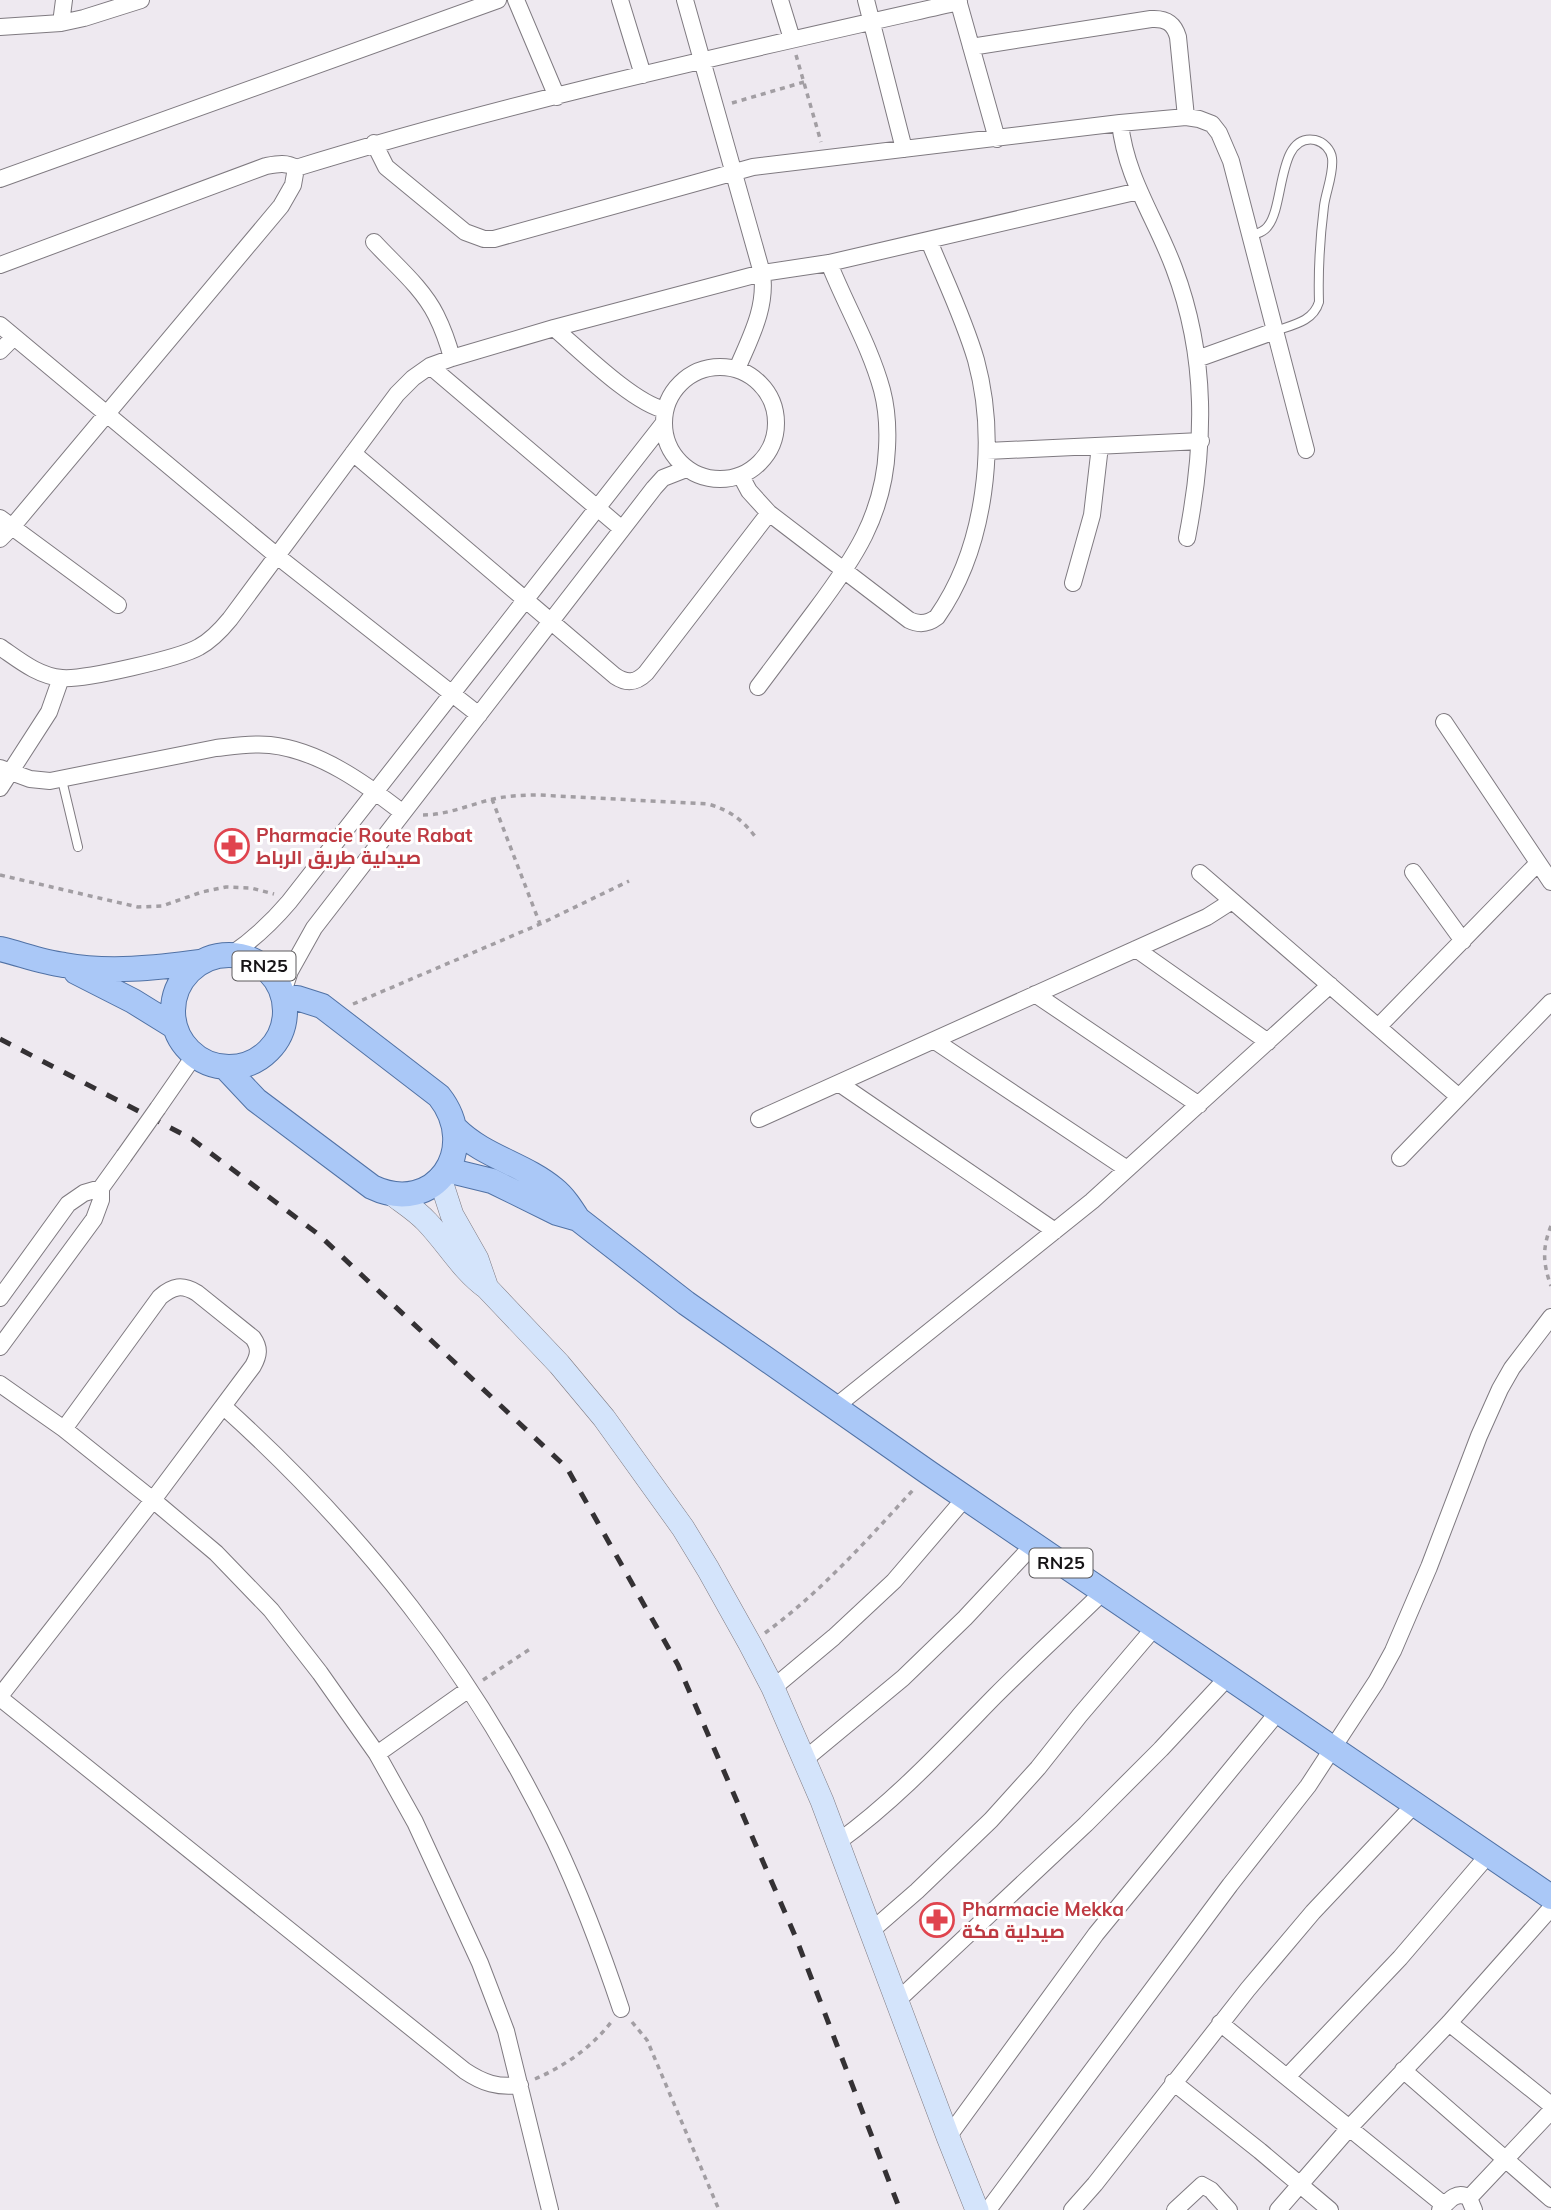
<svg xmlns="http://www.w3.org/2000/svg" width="1551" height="2210" viewBox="0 0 1551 2210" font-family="Mulish,Cairo,sans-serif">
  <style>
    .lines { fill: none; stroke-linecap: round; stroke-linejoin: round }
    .service-casing { stroke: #7f7a80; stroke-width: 10 }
    .minor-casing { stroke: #7f7a80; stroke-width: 18 }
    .secondary-casing { stroke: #7f7a80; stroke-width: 24 }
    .primary-casing { stroke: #5172a5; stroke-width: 26 }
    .path { stroke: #a29ea3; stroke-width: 3.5; stroke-dasharray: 5 5; stroke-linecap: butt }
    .service { stroke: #fff; stroke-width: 8 }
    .minor { stroke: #fff; stroke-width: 16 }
    .secondary { stroke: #d4e4fb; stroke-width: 23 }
    .primary { stroke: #aac8f7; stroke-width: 24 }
    .rail { stroke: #343134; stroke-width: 5; stroke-dasharray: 12 12; stroke-linecap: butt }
    .minor-bridge-casing { stroke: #7f7a80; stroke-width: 18; stroke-linecap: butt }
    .minor-bridge { stroke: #fff; stroke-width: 16 }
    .labels { text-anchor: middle; stroke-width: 6; stroke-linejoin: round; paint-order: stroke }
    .shield { fill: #fff; stroke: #5c5a5c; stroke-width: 2 }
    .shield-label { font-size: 18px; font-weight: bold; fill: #161416 }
    .health-label { font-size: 19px; font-weight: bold; fill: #be3a42; stroke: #fff; text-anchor: start }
  </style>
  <rect width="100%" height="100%" fill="#eee9f0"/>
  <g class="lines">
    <g class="service-casing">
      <path id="service" d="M1250,236C1257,234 1264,232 1268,226C1285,205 1277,133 1315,140C1324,142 1331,150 1332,158C1334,173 1326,191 1324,206C1320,238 1318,270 1319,302C1313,322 1292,325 1275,331
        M62,780L78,847"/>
    </g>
    <g class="minor-casing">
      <path id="minor" d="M516,0L557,97
        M620,0L643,75
        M685,0L762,273C767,308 750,338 737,369
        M780,0L792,39
        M866,0L904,149
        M958,0L997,139
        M61,23L64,0
        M0,27L61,23L84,18L141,0
        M971,47L1151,19C1166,18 1174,23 1178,37L1186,117
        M1120,123C1126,178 1155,217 1174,268C1208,358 1205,445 1187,538
        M374,143L386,167L465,232L484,239H494L753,167L1120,123L1186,117L1199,119L1212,124L1219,133L1231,161L1306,450
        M296,168C513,101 737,52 959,2
        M0,179L498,0
        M374,242C395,265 422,287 436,315C443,329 448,343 452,358
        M0,265L266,166C277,164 287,162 296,168L293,185L281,206L12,527L0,539
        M0,325L277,556L479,715
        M554,328C580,350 633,403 665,410
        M0,351L14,337
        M1197,359L1275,331
        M430,366L622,529
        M664 423a56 56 0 1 1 112 0a56 56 0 1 1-112 0Z
        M987,451L1201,441
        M353,453L615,676C627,684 636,683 646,673L769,513
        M741,476L749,491L769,513L909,620C919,625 928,624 937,617C986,547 998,441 976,360C964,319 945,280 929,241
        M0,518L118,605
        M1073,583L1092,515L1100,446
        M0,647C19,660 38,676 62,678C84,680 180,658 199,647C212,640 221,630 230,619L397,394L413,378L430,366L452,358L554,328L762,273L829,263L1139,191
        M758,687C777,662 796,636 815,611C854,559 884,515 887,448C888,430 887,409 882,390C870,346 846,306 829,263
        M1444,722L1551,882
        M0,768L30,779L50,781L216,748C234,746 252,743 270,745C319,750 366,784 403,813
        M0,788L49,712L61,678
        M1413,872L1463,941
        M1200,873L1459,1097
        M1136,949L1268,1042
        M232,954C254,939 272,922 289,902L663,424
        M283,992L290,971L314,928L654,488L663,478L686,469
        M1035,994L1199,1105
        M1378,1027L1538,863
        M935,1041L1127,1169
        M840,1084L1055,1231
        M158,1108L194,1056
        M759,1119L1207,917L1232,901
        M1400,1158L1551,1002
        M0,1298L68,1204L84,1193L101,1188
        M0,1347L94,1219L101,1200V1188L124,1156
        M0,1384L64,1429L153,1500L216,1553L271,1610L320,1673L377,1754L415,1822L480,1963L506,2031L550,2210
        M223,1406C363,1532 473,1671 555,1841C581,1896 602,1952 621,2009
        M835,1407L1092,1201L1330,985
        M773,1688L834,1637L894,1581L965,1498
        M0,1696L153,1500L253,1366C259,1355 260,1348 253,1338L197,1293C182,1284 173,1286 160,1297L64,1429
        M0,1698L465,2071C483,2083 498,2088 520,2085
        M377,1754L469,1689
        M804,1760L903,1678L965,1618L1034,1544
        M838,1842C897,1799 944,1748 995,1696C1030,1661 1067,1627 1103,1592
        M871,1931L917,1891L991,1820L1038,1768L1080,1715L1155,1627
        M897,2001L1086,1824L1161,1749L1228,1677
        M1220,2023L1444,2205
        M1449,2023L1551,2105
        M1403,2070L1551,2199
        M1287,2077L1400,1958L1489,1854
        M1173,2082L1260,2151L1330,2210
        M948,2137L1096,1934L1278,1712
        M1469,2198L1551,2111
        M988,2210L1230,1885L1308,1786L1376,1682L1393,1651L1429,1567L1479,1436L1500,1389L1512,1368L1551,1317
        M1072,2210L1095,2184L1248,1989L1313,1912L1414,1805
        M1175,2210L1202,2185L1211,2190L1229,2210
        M1278,2210L1350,2127L1449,2023L1551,1908
        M1440,2210C1449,2200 1457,2190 1469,2198L1474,2210"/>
    </g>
    <g class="secondary-casing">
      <path id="secondary" d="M440,1178L452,1215L477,1259L486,1285
        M392,1194C404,1203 417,1211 427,1222C448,1244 462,1270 487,1288L559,1364L604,1418L683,1528L708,1569L750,1644L773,1688L822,1801L948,2137L977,2210"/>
    </g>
    <g class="primary-casing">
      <path id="primary" d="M0,949C21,954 42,962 64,965C108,973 156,968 200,962
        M173 1011a56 56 0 1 1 112 0a56 56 0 1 1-112 0Z
        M76,972L133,1001L175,1027
        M225,1067L256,1100L372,1187C435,1217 481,1149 439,1096L322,1006L297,998H284
        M456,1129C484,1157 524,1164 554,1189C564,1197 571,1208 578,1219L686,1303L929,1473L1551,1897
        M447,1170L492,1181L557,1213L578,1219"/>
    </g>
    <path class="path" d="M796,55L821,142
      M732,103L804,82
      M492,799L540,924
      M423,815C445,815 467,806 489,800C505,796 522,795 539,795L708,804C730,810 744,821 757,839
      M0,875L138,907L162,906L202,892L226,887L251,888L274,894
      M353,1004L540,924L629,881
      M1551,1226C1542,1248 1543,1264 1551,1286
      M765,1633C821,1592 867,1540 913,1490
      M483,1680L533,1647
      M632,2022L647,2040L719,2210
      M535,2079C565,2066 592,2047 612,2021"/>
    <use href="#service" class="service"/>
    <use href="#minor" class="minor"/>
    <use href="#secondary" class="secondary"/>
    <use href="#primary" class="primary"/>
    <path class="rail" d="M0,1039L192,1139L318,1234L567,1468L678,1665L796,1938L900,2210"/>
    <g class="minor-bridge-casing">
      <path id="minor-bridge" d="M124,1156L158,1108"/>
    </g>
    <use href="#minor-bridge" class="minor-bridge"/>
  </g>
  <defs>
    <g id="pharmacy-ring" transform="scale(1.75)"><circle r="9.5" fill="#fff" stroke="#e0444e" stroke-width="1.5"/><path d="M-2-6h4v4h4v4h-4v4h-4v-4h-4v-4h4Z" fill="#e0444e"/></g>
  </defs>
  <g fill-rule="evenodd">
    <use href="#pharmacy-ring" x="232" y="846"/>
    <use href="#pharmacy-ring" x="937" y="1920"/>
  </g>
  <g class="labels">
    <g class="shield">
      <rect x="232.5" y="951.5" width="63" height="29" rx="5"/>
      <rect x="1029.5" y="1548.5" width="63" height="29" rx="5"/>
    </g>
    <g class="shield-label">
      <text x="264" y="972">RN25</text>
      <text x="1061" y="1569">RN25</text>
    </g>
    <g class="health-label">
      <text x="256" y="842">Pharmacie Route Rabat<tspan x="256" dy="22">صيدلية طريق الرباط</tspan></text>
      <text x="962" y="1916">Pharmacie Mekka<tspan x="962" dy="22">صيدلية مكة</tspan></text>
    </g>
  </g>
</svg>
